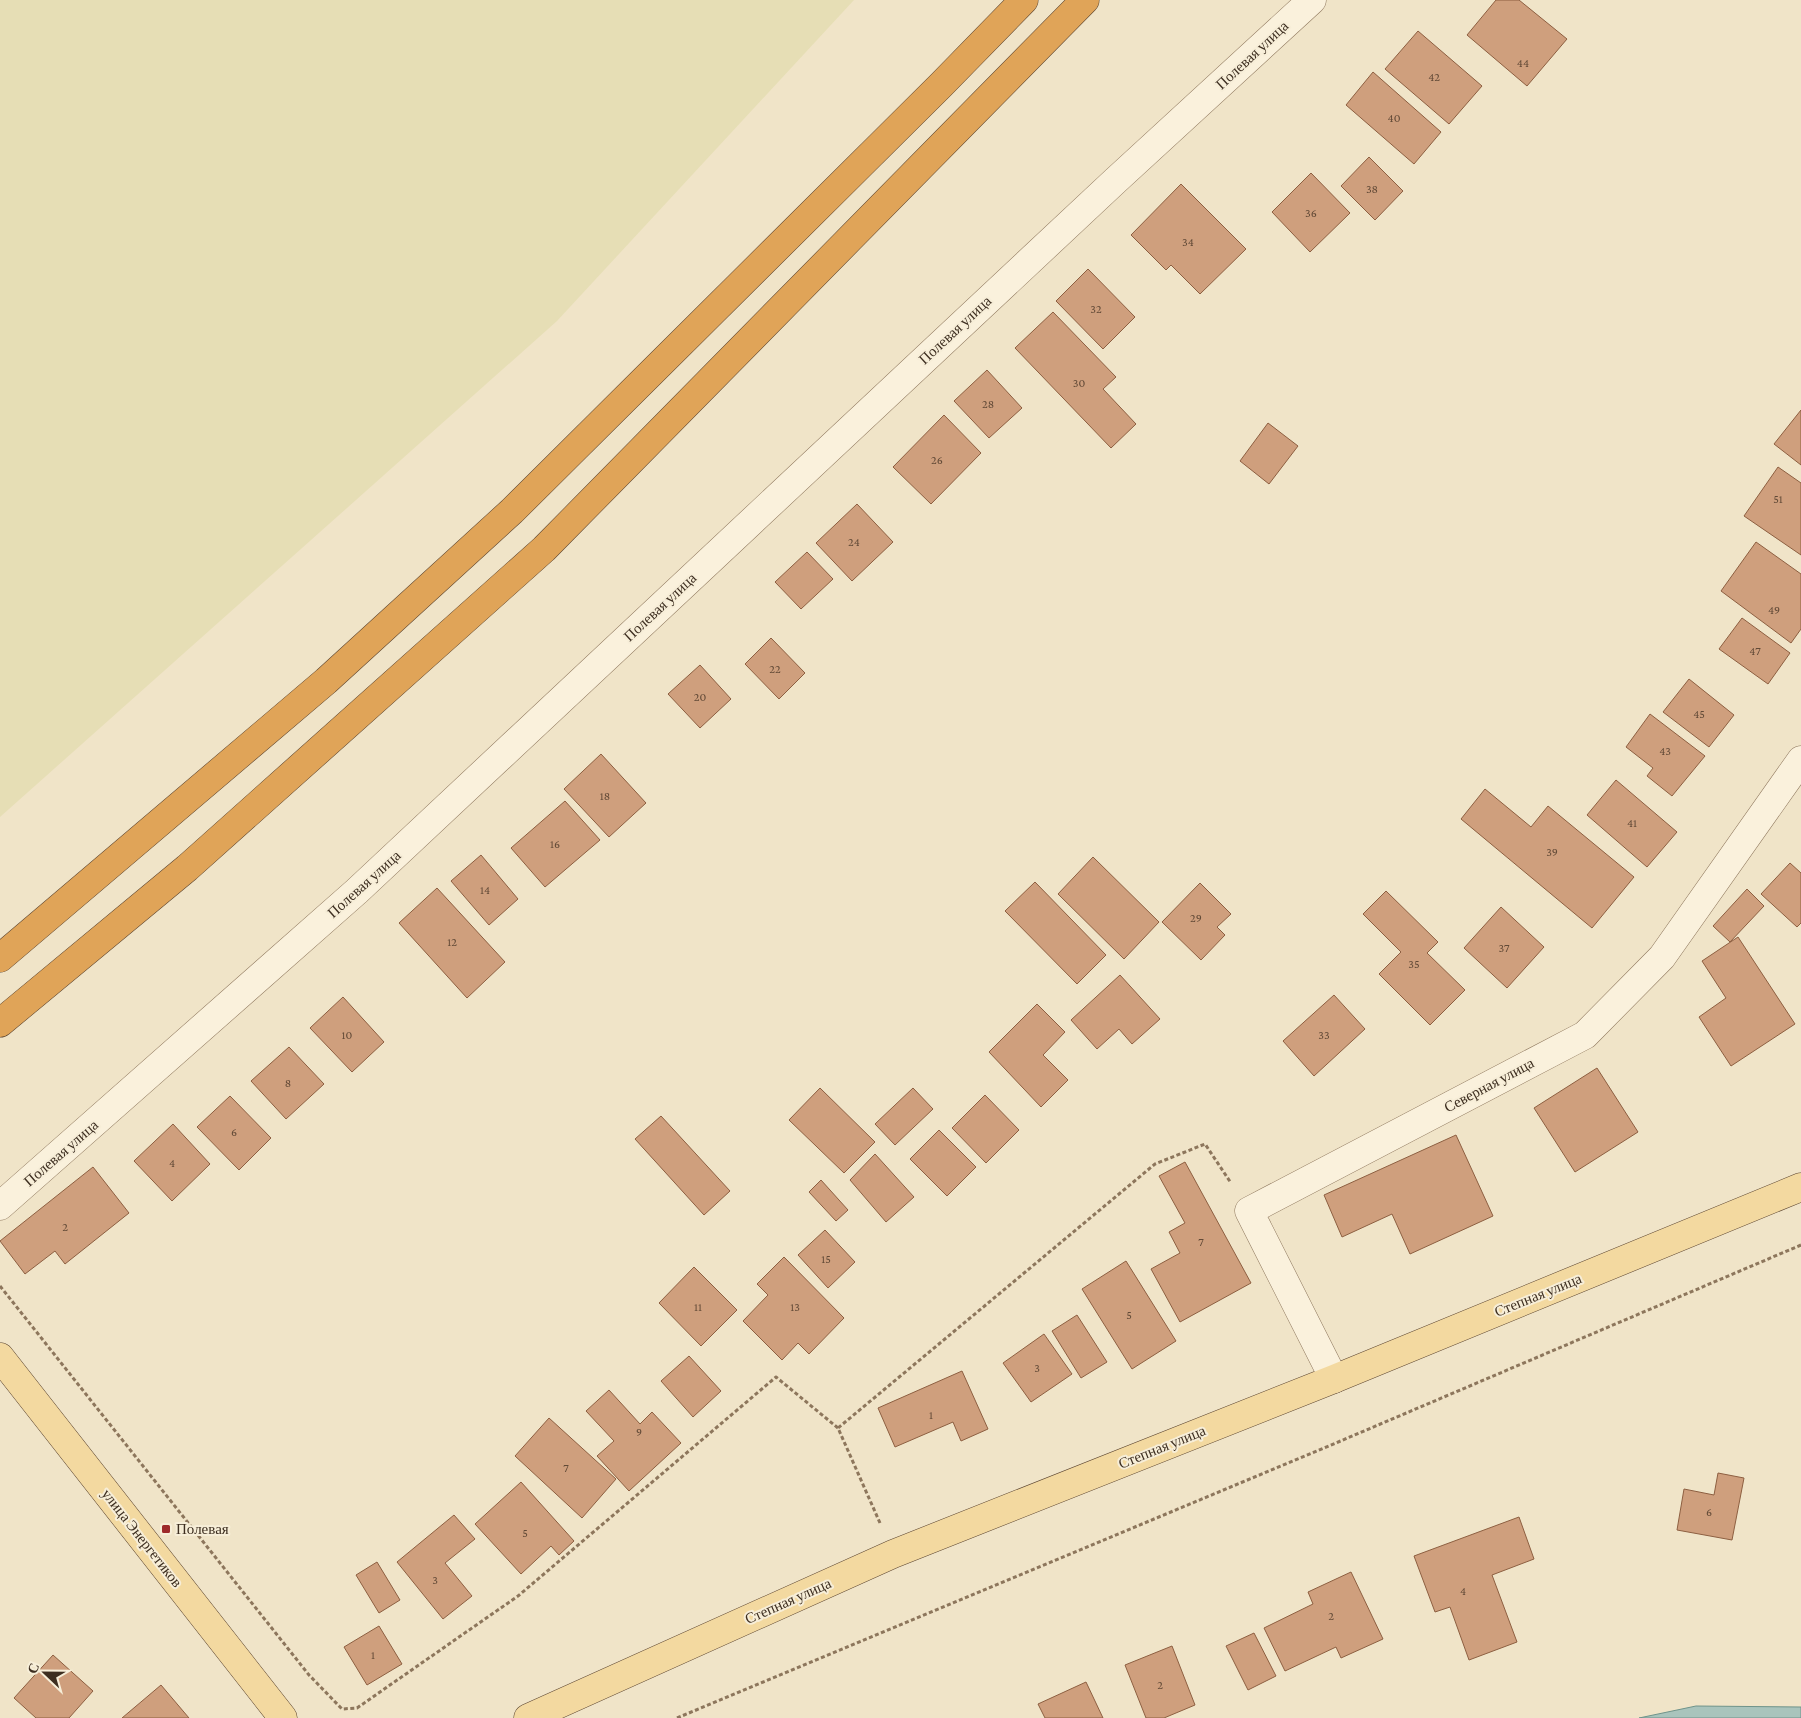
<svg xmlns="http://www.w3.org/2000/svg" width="1801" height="1718" viewBox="0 0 1801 1718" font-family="'Crimson Pro',serif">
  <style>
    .farmland { fill: #e6deb5 }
    .water { fill: #a9c4bc; stroke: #6f938a }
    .building { fill: #cf9f7d; stroke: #8d5f41 }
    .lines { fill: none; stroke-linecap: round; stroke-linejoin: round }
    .minor-casing { stroke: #8d765c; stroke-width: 29 }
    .major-casing { stroke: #5b4430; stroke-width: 29 }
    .highway-casing { stroke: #5b4430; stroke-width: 29 }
    .path { stroke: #8d765c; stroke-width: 3; stroke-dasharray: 4 2.5; stroke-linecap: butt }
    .minor { stroke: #faf1dc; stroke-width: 28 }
    .major { stroke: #f3d9a0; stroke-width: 28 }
    .highway { stroke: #e0a458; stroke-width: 28 }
    .poi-dot { fill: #9e2a2b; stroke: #f7eed8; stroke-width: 2 }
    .labels { text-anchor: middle; stroke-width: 4; stroke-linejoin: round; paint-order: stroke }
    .number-label { font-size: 12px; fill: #624a37 }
    .street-label { font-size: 15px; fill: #3d2e20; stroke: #f7eed8 }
    .poi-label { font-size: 15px; fill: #3d2e20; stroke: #f7eed8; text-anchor: start }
  </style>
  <rect width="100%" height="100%" fill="#f0e4c8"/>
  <path class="farmland" d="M0,0H854L557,321L0,817Z"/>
  <path class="water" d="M1696,1706L1801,1707V1718H1639Z"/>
  <path class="building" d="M1496,0H1519L1567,39L1527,86L1467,35Z
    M1418,31L1482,86L1449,124L1385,69Z
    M1373,72L1441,132L1414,164L1346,105Z
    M1369,157L1403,191L1375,220L1341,186Z
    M1311,173L1350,213L1310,252L1272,212Z
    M1181,184L1246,249L1200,294L1171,265L1166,270L1131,235Z
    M1088,269L1135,317L1103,349L1056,301Z
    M1053,312L1116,377L1103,389L1136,424L1111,448L1015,348Z
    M987,370L1022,408L989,438L954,401Z
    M1801,410V465L1774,444Z
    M944,415L981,453L931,504L893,467Z
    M1268,423L1298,446L1269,484L1240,461Z
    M1778,467L1801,483V555L1744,516Z
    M857,504L893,542L852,581L816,543Z
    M1756,542L1801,574V629L1791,643L1721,591Z
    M807,552L833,579L801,609L775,582Z
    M1742,618L1790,653L1768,684L1719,649Z
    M771,638L805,673L779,699L745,664Z
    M700,665L731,699L700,728L668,694Z
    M1689,679L1734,715L1709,747L1663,712Z
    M1650,714L1705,756L1672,796L1647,776L1653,768L1626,747Z
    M601,754L646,803L609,837L564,789Z
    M1616,780L1677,832L1647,867L1587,815Z
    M1485,789L1531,827L1548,806L1634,877L1592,928L1461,819Z
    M565,801L600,840L545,887L511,848Z
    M481,855L518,899L489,925L451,881Z
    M1093,857L1159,922L1124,959L1058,894Z
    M1790,863L1801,873V923L1797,927L1761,894Z
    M1035,882L1106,955L1077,984L1005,911Z
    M1200,883L1231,914L1217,927L1225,935L1201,960L1162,922Z
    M437,888L505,962L467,998L399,923Z
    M1747,889L1764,906L1730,942L1713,926Z
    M1386,891L1438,942L1427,953L1465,990L1430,1025L1379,974L1401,952L1363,914Z
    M1501,907L1544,947L1507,988L1464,948Z
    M1738,937L1795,1024L1731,1066L1699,1017L1726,998L1702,961Z
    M1120,975L1160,1019L1132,1044L1119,1029L1097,1049L1071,1020Z
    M1334,995L1365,1029L1314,1076L1283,1041Z
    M343,997L384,1042L352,1072L310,1028Z
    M1037,1004L1065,1032L1043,1055L1068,1080L1041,1107L989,1052Z
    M289,1047L324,1084L286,1119L251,1081Z
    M1597,1068L1638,1132L1575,1172L1534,1108Z
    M820,1088L875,1142L844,1173L789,1120Z
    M913,1088L933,1109L895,1145L875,1124Z
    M985,1095L1019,1130L986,1163L952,1128Z
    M230,1096L271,1138L239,1170L197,1127Z
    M661,1116L730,1191L704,1215L635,1139Z
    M173,1124L210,1164L172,1201L134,1161Z
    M939,1130L976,1167L947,1196L910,1159Z
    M1456,1135L1493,1216L1410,1254L1392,1214L1342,1237L1324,1195Z
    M875,1154L914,1197L886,1222L850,1180Z
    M1185,1162L1251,1283L1180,1322L1151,1269L1180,1253L1169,1232L1185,1223L1159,1176Z
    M93,1167L129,1213L65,1264L55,1251L25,1274L0,1241Z
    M821,1180L848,1210L836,1221L809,1192Z
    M825,1230L855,1262L828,1288L798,1255Z
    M784,1257L844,1318L809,1354L798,1343L782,1360L743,1321L768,1295L757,1284Z
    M1126,1261L1176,1341L1132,1369L1082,1289Z
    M694,1267L737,1310L701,1346L659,1303Z
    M1077,1315L1107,1362L1081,1378L1052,1331Z
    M1044,1334L1072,1374L1031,1402L1003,1363Z
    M689,1356L721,1391L693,1417L661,1381Z
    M962,1371L988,1429L961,1441L953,1422L895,1447L878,1408Z
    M609,1390L640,1424L652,1412L681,1443L629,1491L597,1456L614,1441L586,1411Z
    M549,1418L616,1479L582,1518L515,1456Z
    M1718,1473L1744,1478L1732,1540L1677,1530L1684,1489L1714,1495Z
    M521,1482L574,1541L559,1555L551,1546L521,1574L475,1524Z
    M454,1515L475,1539L445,1563L472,1596L443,1619L397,1562Z
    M1519,1517L1534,1559L1492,1575L1517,1642L1469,1660L1450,1607L1435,1612L1414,1556Z
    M377,1562L400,1600L379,1613L356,1575Z
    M1351,1572L1383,1639L1341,1658L1336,1647L1285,1671L1264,1628L1313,1604L1308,1592Z
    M379,1626L402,1664L367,1685L344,1647Z
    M1254,1633L1276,1676L1248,1690L1226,1646Z
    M1172,1646L1195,1705L1164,1718H1146L1125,1665Z
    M53,1655L93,1691L69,1718H36L14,1698Z
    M1086,1682L1103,1718H1045L1038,1704Z
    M161,1685L189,1718H122Z"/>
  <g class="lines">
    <g class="minor-casing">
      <path id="minor" d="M0,1206L357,891L1115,181L1312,0
        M1334,1379L1249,1211L1585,1035L1662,957L1801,760"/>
    </g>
    <g class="major-casing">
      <path id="major" d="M0,1357L283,1718
        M528,1718L893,1554L1334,1379L1801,1187"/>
    </g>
    <g class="highway-casing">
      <path id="highway" d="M0,958L326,681L512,511L941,85L1024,0
        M0,1023L187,868L544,549L1085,0"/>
    </g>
    <path class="path" d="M0,1286L309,1675L342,1709L357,1708L518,1596L776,1377L838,1428
      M880,1523L838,1428L1155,1164L1205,1144L1231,1183
      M677,1718L1317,1451L1801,1245"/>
    <use href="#minor" class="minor"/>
    <use href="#major" class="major"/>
    <use href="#highway" class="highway"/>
  </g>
  <rect class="poi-dot" x="161" y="1524" width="10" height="10" rx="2.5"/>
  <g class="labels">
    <g class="number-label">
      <text x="1523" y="67">44</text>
      <text x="1434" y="81">42</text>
      <text x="1394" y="122">40</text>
      <text x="1372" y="193">38</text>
      <text x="1311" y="217">36</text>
      <text x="1188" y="246">34</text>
      <text x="1096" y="313">32</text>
      <text x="1079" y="387">30</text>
      <text x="988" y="408">28</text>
      <text x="937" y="464">26</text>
      <text x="1778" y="503">51</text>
      <text x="854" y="546">24</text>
      <text x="1774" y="614">49</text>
      <text x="1755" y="655">47</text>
      <text x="775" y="673">22</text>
      <text x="700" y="701">20</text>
      <text x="1699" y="718">45</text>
      <text x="1665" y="755">43</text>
      <text x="605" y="800">18</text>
      <text x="1632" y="827">41</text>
      <text x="555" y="848">16</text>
      <text x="1552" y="856">39</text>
      <text x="485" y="894">14</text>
      <text x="1196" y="922">29</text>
      <text x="452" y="946">12</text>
      <text x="1504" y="952">37</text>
      <text x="1414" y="968">35</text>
      <text x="347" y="1039">10</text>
      <text x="1324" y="1039">33</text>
      <text x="288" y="1087">8</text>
      <text x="234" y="1136">6</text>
      <text x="172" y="1167">4</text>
      <text x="65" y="1231">2</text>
      <text x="1201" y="1246">7</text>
      <text x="826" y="1263">15</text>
      <text x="698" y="1311">11</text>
      <text x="795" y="1311">13</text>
      <text x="1129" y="1319">5</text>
      <text x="1037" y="1372">3</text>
      <text x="931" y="1419">1</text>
      <text x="639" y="1436">9</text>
      <text x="566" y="1472">7</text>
      <text x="1709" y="1516">6</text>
      <text x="525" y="1537">5</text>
      <text x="435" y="1584">3</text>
      <text x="1463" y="1595">4</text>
      <text x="1331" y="1620">2</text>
      <text x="373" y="1659">1</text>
      <text x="1160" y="1689">2</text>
    </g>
    <g class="street-label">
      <text transform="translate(1252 55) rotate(-43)" y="5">Полевая улица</text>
      <text transform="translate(955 330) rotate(-43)" y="5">Полевая улица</text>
      <text transform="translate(660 607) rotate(-43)" y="5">Полевая улица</text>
      <text transform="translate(364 884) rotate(-42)" y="5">Полевая улица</text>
      <text transform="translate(1489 1085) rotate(-28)" y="5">Северная улица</text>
      <text transform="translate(61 1153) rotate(-41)" y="5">Полевая улица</text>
      <text transform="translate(1538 1295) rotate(-22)" y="5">Степная улица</text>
      <text transform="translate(1162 1447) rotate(-22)" y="5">Степная улица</text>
      <text transform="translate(142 1538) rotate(52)" y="5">улица Энергетиков</text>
      <text transform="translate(788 1601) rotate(-24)" y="5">Степная улица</text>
    </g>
    <g class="poi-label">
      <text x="176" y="1534">Полевая</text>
    </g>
  </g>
  <g transform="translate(45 1673) rotate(292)" stroke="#f7eed8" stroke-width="4" paint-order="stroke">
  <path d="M0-4L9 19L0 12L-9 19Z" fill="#3d2e20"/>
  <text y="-8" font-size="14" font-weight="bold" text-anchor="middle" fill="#3d2e20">С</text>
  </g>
</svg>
